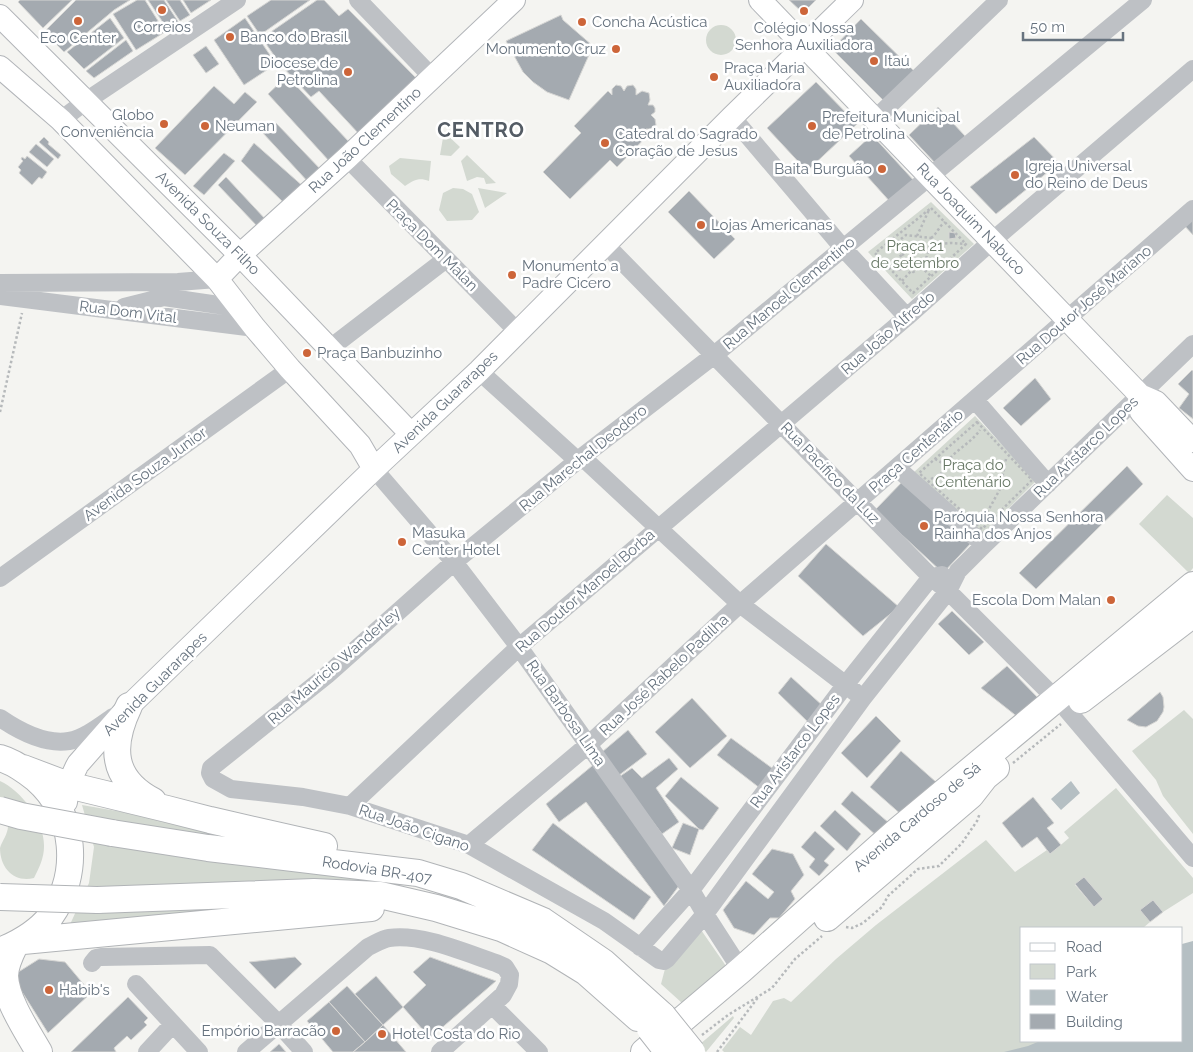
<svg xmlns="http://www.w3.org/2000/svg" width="1193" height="1052" viewBox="0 0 1193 1052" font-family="Raleway,sans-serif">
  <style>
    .green { fill: #d3d9d1; fill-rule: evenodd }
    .water { fill: #b5bfc3 }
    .building { fill: #a4aab0; stroke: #d6d6d4 }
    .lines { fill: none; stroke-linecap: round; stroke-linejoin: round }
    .major-casing { stroke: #b2b5b9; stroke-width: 24 }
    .highway-casing { stroke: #b1b4b7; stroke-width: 28 }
    .path { stroke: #b6b9bb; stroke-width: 2.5; stroke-dasharray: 2.5 2.5; stroke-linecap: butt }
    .minor { stroke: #bec1c5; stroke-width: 18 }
    .major { stroke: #fff; stroke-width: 22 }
    .highway { stroke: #fff; stroke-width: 26 }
    .highway-bridge-casing { stroke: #b1b4b7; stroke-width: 28; stroke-linecap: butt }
    .highway-bridge { stroke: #fff; stroke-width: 26 }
    .poi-dot { fill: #cd6539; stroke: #fff; stroke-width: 2 }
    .labels { text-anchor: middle; stroke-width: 5; stroke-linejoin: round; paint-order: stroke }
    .poi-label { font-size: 15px; fill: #67737f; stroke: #fff; text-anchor: start }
    .street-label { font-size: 15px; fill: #67737f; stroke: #fff }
    .park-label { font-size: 15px; fill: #677765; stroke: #fff }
    .district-label { font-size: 20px; font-weight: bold; letter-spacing: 1px; fill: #545c65; stroke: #fff }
  </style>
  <rect width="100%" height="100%" fill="#f4f4f1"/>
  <path class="green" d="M706 40a15 15 0 1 1 30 0a15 15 0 1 1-30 0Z
    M444,132L460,147L451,156L440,155Z
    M467,155L496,183L486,184L484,178L477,177L467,181L461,161Z
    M400,158L431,161L429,181C419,177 414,180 405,186L391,174L389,166Z
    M453,188L463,189L472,194L479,212L472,220L447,221L439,210L443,193Z
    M478,188L507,193L485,208Z
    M931,202L974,244L912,299L868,252Z
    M975,416L1036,481L981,536L913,473Z
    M1167,495L1193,518V568L1189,573L1139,524Z
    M1184,710L1193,719V834L1163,796L1156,780L1132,751Z
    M0,781C22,791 45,822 44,847C44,858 39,868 34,878C15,883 0,869 0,848C2,841 8,834 8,826C8,818 2,815 0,808C0,801 0,788 0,781Z
    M1116,788L1193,878V893L1163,912L1153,900L1141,910L1150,922L1143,928H1022V1041H1089L1093,1052H724L722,1050L740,1027L751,1035L773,1001L784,998L791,1002L836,959L876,925L986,840L1015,872L1047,850L1050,854L1069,838L1064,832ZM1084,877L1103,899L1094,907L1075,885Z
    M82,805L197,825L386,864L405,904L67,931L89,883L94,847Z
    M699,927L726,966L682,1003L661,984L666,965Z
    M733,1016L734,1018L706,1052L699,1045Z"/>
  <path class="water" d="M1071,781L1080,793L1061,810L1051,799Z
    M1193,941V1052H1004L1028,1046L1040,1041H1182V944Z"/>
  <path class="building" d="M20,0H72L43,28L18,2Z
    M76,0H130L114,10L64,52L44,32Z
    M137,0H145L165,32L136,50L113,14Z
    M148,0H164L179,23L168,30Z
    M166,0H180L190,15L180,21Z
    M183,0H211L191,13Z
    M271,0H310L260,35L247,16Z
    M317,0H324L339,16L348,9L417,79L359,134L319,91L311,97L280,64L262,38Z
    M789,0H816L803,13Z
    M561,15L563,20L593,46L569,100L547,92L533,82L523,72L506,41Z
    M110,18L124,38L84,69L67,52Z
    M245,18L276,64L244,85L214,40Z
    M861,19L916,73L886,103L832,49Z
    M126,40L133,51L94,78L86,71Z
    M206,46L219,64L206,73L193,55Z
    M287,76L350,143L330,162L268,94Z
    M816,82L857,124L807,171L767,128Z
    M616,85L621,86L624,91L627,86L633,85L636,89V95L642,91L649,93L650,100L648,105H653L655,108V112L651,115L655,119L656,125L653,129H646L650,133L617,167L610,160L570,199L543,172L581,133L574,126L608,91L612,95V89Z
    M214,86L234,104L245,92L257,102L185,175L155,148Z
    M938,107L965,136L936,164L909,135Z
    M276,123L324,173L310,184L262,132Z
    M872,135L916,183L892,204L849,156Z
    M44,137L49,142L48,144L61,155L58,159L39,142Z
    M1034,137L1059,163L996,214L970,187Z
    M254,143L305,188L286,205L241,161Z
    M36,144L54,159L47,167L29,152Z
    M224,153L235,161L204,195L193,186Z
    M27,156L47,172L42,179L39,177L32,185L19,173L21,170L18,167L23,161L21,159L22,157L25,159Z
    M226,177L267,221L258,227L218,185Z
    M689,191L735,239L714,259L668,212Z
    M1193,216V235L1183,224Z
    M949,232L955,233L956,238L949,239Z
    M894 266a5 5 0 1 1 10 0a5 5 0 1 1-10 0Z
    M1192,370L1193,371V419L1179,408L1189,394L1178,384Z
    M1035,378L1051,399L1021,426L1003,408Z
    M1127,466L1143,484L1036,589L1019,573Z
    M904,480L973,541L943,573L875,510Z
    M826,544L899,607L863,636L798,576Z
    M952,611L984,642L969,655L938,624Z
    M1007,666L1041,701L1019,718L981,688Z
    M791,677L823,706L809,723L778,693Z
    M1160,692L1163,697L1164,707L1163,712L1157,721L1146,727L1138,726L1127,720Z
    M692,698L727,736L690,768L655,732Z
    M876,716L901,741L867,778L841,753Z
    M628,730L647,754L618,776L602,752Z
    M731,738L776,771L761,789L717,755Z
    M901,751L936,782L904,817L870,787Z
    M669,758L678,769L656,788L679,822L662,834L619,777L632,768L642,778Z
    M598,761L681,883L664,906L586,802L559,822L546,804Z
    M681,777L719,808L703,830L699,829L665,796Z
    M852,791L889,823L878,837L841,804Z
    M1033,797L1054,823L1047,828L1061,845L1050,854L1037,837L1022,848L1002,823Z
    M835,810L861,834L847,851L820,826Z
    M553,823L651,897L634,920L532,850Z
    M683,823L699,829L690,855L672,848Z
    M815,831L835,849L824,861L829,865L819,876L809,867L815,859L801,847Z
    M772,849L793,854L804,875L791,891L795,899L779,918H770L754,935L734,928L723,910L746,881L768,899L774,892L752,874Z
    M1084,877L1103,899L1094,907L1075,884Z
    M1153,900L1163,912L1150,922L1140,910Z
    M295,957L302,964L275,989L249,962Z
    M430,957L496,981L430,1038L403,1007L426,985L413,972Z
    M39,959L65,962L91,993L48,1033L12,976Z
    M376,976L403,1007L383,1025L355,994Z
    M347,986L383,1025L365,1042L329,1002Z
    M128,997L148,1018L144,1022L147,1025L131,1040L127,1036L114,1048L116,1052H71Z
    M329,1002L365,1042L353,1052H333L307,1021Z
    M383,1025L406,1052H353L365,1042Z
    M279,1044L286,1052H270Z"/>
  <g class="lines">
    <g class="major-casing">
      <path id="major" d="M760,0L1140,395L1156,402L1193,441
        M0,16L240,255L411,434
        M0,67L61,120L217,279L255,328L290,369L360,445L374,469
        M217,279L240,255L347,158L514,0
        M1140,395L1141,412L1193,470
        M66,802C68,787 71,776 78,764L129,706L374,469L479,371L732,117L852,0"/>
    </g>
    <g class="highway-casing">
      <path id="highway" d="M1081,700L1193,614
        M129,706C110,746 111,779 153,801
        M0,758C14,762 25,770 36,779C76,814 81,874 50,917C38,932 17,944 0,951
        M23,768L68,785L167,809L210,820L324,846
        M112,833L208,848L418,873L461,886L543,921L603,962L663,1016
        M97,900L314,892L380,895L436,908L501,928L552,951L586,972L638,1018
        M827,918L971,795L985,777L996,768
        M23,941L371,908
        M15,945C10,955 5,965 5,976C6,1000 27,1031 39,1052
        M644,1052L741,970L896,832L1193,585"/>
    </g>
    <path class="path" d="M931,208L966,244L913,293L875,253Z
      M917,236L929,210
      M931,238C937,234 939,226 945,222
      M930,245L951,243L966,244
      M888,266L903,254
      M921,267L931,276
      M902,281L911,271L913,272C926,266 929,252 931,238L906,235L897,242L911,271
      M0,412L22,313
      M977,422L1032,480L982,529L919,473Z
      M935,459L944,464
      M931,479L941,474C946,454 969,446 980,430
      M972,516L988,511L1000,489L1006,459
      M1013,763L1061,724
      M846,927L852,928L863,923L882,907L888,896L918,869L939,866L962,843L977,821L980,813
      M702,1035L728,1015L772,988L795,959L822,936
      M717,1052L759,996"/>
    <path class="minor" d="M358,0L432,77
      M1143,0L713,356L582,457L454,562L327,675L211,768L210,773L213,779L231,789L303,797L350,806L469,845L604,921L659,960L664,961L667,959L705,914L863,698L948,591L958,571L984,545L1193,344
      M732,117L843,248L907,317
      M61,120L86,101L237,0
      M874,120L999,0
      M347,158L518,332
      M606,245L931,577L948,591L1056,699
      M0,283L178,282L217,279
      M0,296L255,328
      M124,307L164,297L239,308
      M329,349L446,259
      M479,371L578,461
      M975,400L1048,484
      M582,457L740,604L855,692
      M897,468L984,545
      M374,469L454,562L519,647L691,890L705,914L741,970
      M0,578L290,369
      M1067,710L1193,858
      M0,718C19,731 45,745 69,741C85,738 100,726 113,717
      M350,806L519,647L907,317L992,241L1193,69
      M469,845L588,745L740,604L1193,209
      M640,947L691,890L846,684L931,577L942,575
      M92,963L96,958L101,957L210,955L278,1023L304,1052
      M136,984L199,1052
      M492,1005L539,1052
      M147,1052L173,1024
      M246,1052L368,947C375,944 382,939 389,938C421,933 466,953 496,963L505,967L510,975L509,984L503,995L440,1052"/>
    <use href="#major" class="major"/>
    <use href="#highway" class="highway"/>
    <g class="highway-bridge-casing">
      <path id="highway-bridge" d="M0,810L21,816L112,833
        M0,897L97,900
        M663,1016L692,1052
        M650,1029L668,1052"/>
    </g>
    <use href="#highway-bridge" class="highway-bridge"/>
  </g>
  <g class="poi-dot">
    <circle cx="162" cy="10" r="5"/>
    <circle cx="804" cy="11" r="5"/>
    <circle cx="78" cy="21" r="5"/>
    <circle cx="582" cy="22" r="5"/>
    <circle cx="230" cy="37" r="5"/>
    <circle cx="616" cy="49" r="5"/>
    <circle cx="874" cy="61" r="5"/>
    <circle cx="348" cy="72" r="5"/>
    <circle cx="714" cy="77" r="5"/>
    <circle cx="164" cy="124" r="5"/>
    <circle cx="205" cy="126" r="5"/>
    <circle cx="812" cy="126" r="5"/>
    <circle cx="605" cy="143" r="5"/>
    <circle cx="882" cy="169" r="5"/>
    <circle cx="1015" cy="175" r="5"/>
    <circle cx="701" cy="225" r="5"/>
    <circle cx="512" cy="275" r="5"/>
    <circle cx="307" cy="353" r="5"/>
    <circle cx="924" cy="526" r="5"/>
    <circle cx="402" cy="542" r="5"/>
    <circle cx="1111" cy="600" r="5"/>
    <circle cx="49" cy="990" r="5"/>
    <circle cx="336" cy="1031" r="5"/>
    <circle cx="382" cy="1034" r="5"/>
  </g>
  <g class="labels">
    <g class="poi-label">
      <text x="592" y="27">Concha Acústica</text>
      <text x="162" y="32" text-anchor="middle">Correios</text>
      <text x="804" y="33" text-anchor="middle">Colégio Nossa<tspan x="804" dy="17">Senhora Auxiliadora</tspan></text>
      <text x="240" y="42">Banco do Brasil</text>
      <text x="78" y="43" text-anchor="middle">Eco Center</text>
      <text x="606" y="54" text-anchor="end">Monumento Cruz</text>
      <text x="884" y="66">Itaú</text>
      <text x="338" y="68" text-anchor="end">Diocese de<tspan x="338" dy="17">Petrolina</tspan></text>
      <text x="724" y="73">Praça Maria<tspan x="724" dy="17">Auxiliadora</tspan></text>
      <text x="154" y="120" text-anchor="end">Globo<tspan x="154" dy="17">Conveniência</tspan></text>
      <text x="822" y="122">Prefeitura Municipal<tspan x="822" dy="17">de Petrolina</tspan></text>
      <text x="215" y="131">Neuman</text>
      <text x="615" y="139">Catedral do Sagrado<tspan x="615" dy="17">Coração de Jesus</tspan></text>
      <text x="1025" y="171">Igreja Universal<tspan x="1025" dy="17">do Reino de Deus</tspan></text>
      <text x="872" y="174" text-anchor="end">Baita Burguão</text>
      <text x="711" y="230">Lojas Americanas</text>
      <text x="522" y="271">Monumento a<tspan x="522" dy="17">Padre Cicero</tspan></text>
      <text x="317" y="358">Praça Banbuzinho</text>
      <text x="934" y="522">Paróquia Nossa Senhora<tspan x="934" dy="17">Rainha dos Anjos</tspan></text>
      <text x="412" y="538">Masuka<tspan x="412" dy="17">Center Hotel</tspan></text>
      <text x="1101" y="605" text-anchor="end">Escola Dom Malan</text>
      <text x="59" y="995">Habib's</text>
      <text x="326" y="1036" text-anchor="end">Empório Barracão</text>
      <text x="392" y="1039">Hotel Costa do Rio</text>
    </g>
    <g class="street-label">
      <text transform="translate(365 140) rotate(-43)" y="5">Rua João Clementino</text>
      <text transform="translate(971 219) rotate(46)" y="5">Rua Joaquim Nabuco</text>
      <text transform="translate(208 223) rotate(45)" y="5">Avenida Souza Filho</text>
      <text transform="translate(432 245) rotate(45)" y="5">Praça Dom Malan</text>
      <text transform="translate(789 293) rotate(-40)" y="5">Rua Manoel Clementino</text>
      <text transform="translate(1084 305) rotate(-41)" y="5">Rua Doutor José Mariano</text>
      <text transform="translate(128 312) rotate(7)" y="5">Rua Dom Vital</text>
      <text transform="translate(888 333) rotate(-41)" y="5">Rua João Alfredo</text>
      <text transform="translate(445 402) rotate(-44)" y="5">Avenida Guararapes</text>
      <text transform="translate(1086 447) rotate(-44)" y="5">Rua Aristarco Lopes</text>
      <text transform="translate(916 451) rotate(-41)" y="5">Praça Centenário</text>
      <text transform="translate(583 458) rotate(-39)" y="5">Rua Marechal Deodoro</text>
      <text transform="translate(830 473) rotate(46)" y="5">Rua Pacífico da Luz</text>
      <text transform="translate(145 474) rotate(-36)" y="5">Avenida Souza Junior</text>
      <text transform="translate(585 591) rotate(-41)" y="5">Rua Doutor Manoel Borba</text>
      <text transform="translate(334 666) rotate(-41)" y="5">Rua Maurício Wanderley</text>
      <text transform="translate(664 675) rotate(-43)" y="5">Rua José Rabelo Padilha</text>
      <text transform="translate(155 684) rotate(-45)" y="5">Avenida Guararapes</text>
      <text transform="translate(566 713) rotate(55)" y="5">Rua Barbosa Lima</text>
      <text transform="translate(795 751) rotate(-53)" y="5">Rua Aristarco Lopes</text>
      <text transform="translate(917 817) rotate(-40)" y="5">Avenida Cardoso de Sá</text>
      <text transform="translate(414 828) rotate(19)" y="5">Rua João Cigano</text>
      <text transform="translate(377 870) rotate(9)" y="5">Rodovia BR-407</text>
    </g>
    <g class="park-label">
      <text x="915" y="251">Praça 21<tspan x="915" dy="17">de setembro</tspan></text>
      <text x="973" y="470">Praça do<tspan x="973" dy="17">Centenário</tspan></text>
    </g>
    <g class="district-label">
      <text x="481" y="137">CENTRO</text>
    </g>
  </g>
  <rect x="1020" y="927" width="162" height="115" fill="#ffffff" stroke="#c2c7cc"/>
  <rect x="1030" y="943" width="25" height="8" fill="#ffffff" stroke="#c2c7cc"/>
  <text x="1066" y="952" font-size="15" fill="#67737f">Road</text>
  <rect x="1030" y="964" width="25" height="15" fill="#d3d9d1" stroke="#c2c7cc"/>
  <text x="1066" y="977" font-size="15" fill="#67737f">Park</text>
  <rect x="1030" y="990" width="25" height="15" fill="#b5bfc3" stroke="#c2c7cc"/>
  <text x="1066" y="1002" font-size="15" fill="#67737f">Water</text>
  <rect x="1030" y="1014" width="25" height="15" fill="#a4aab0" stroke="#c2c7cc"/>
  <text x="1066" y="1027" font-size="15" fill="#67737f">Building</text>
  <path d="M1023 32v8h100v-8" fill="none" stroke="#67737f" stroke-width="2.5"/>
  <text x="1030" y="32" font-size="15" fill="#67737f" stroke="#ffffff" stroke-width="4" paint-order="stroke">50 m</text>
</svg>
